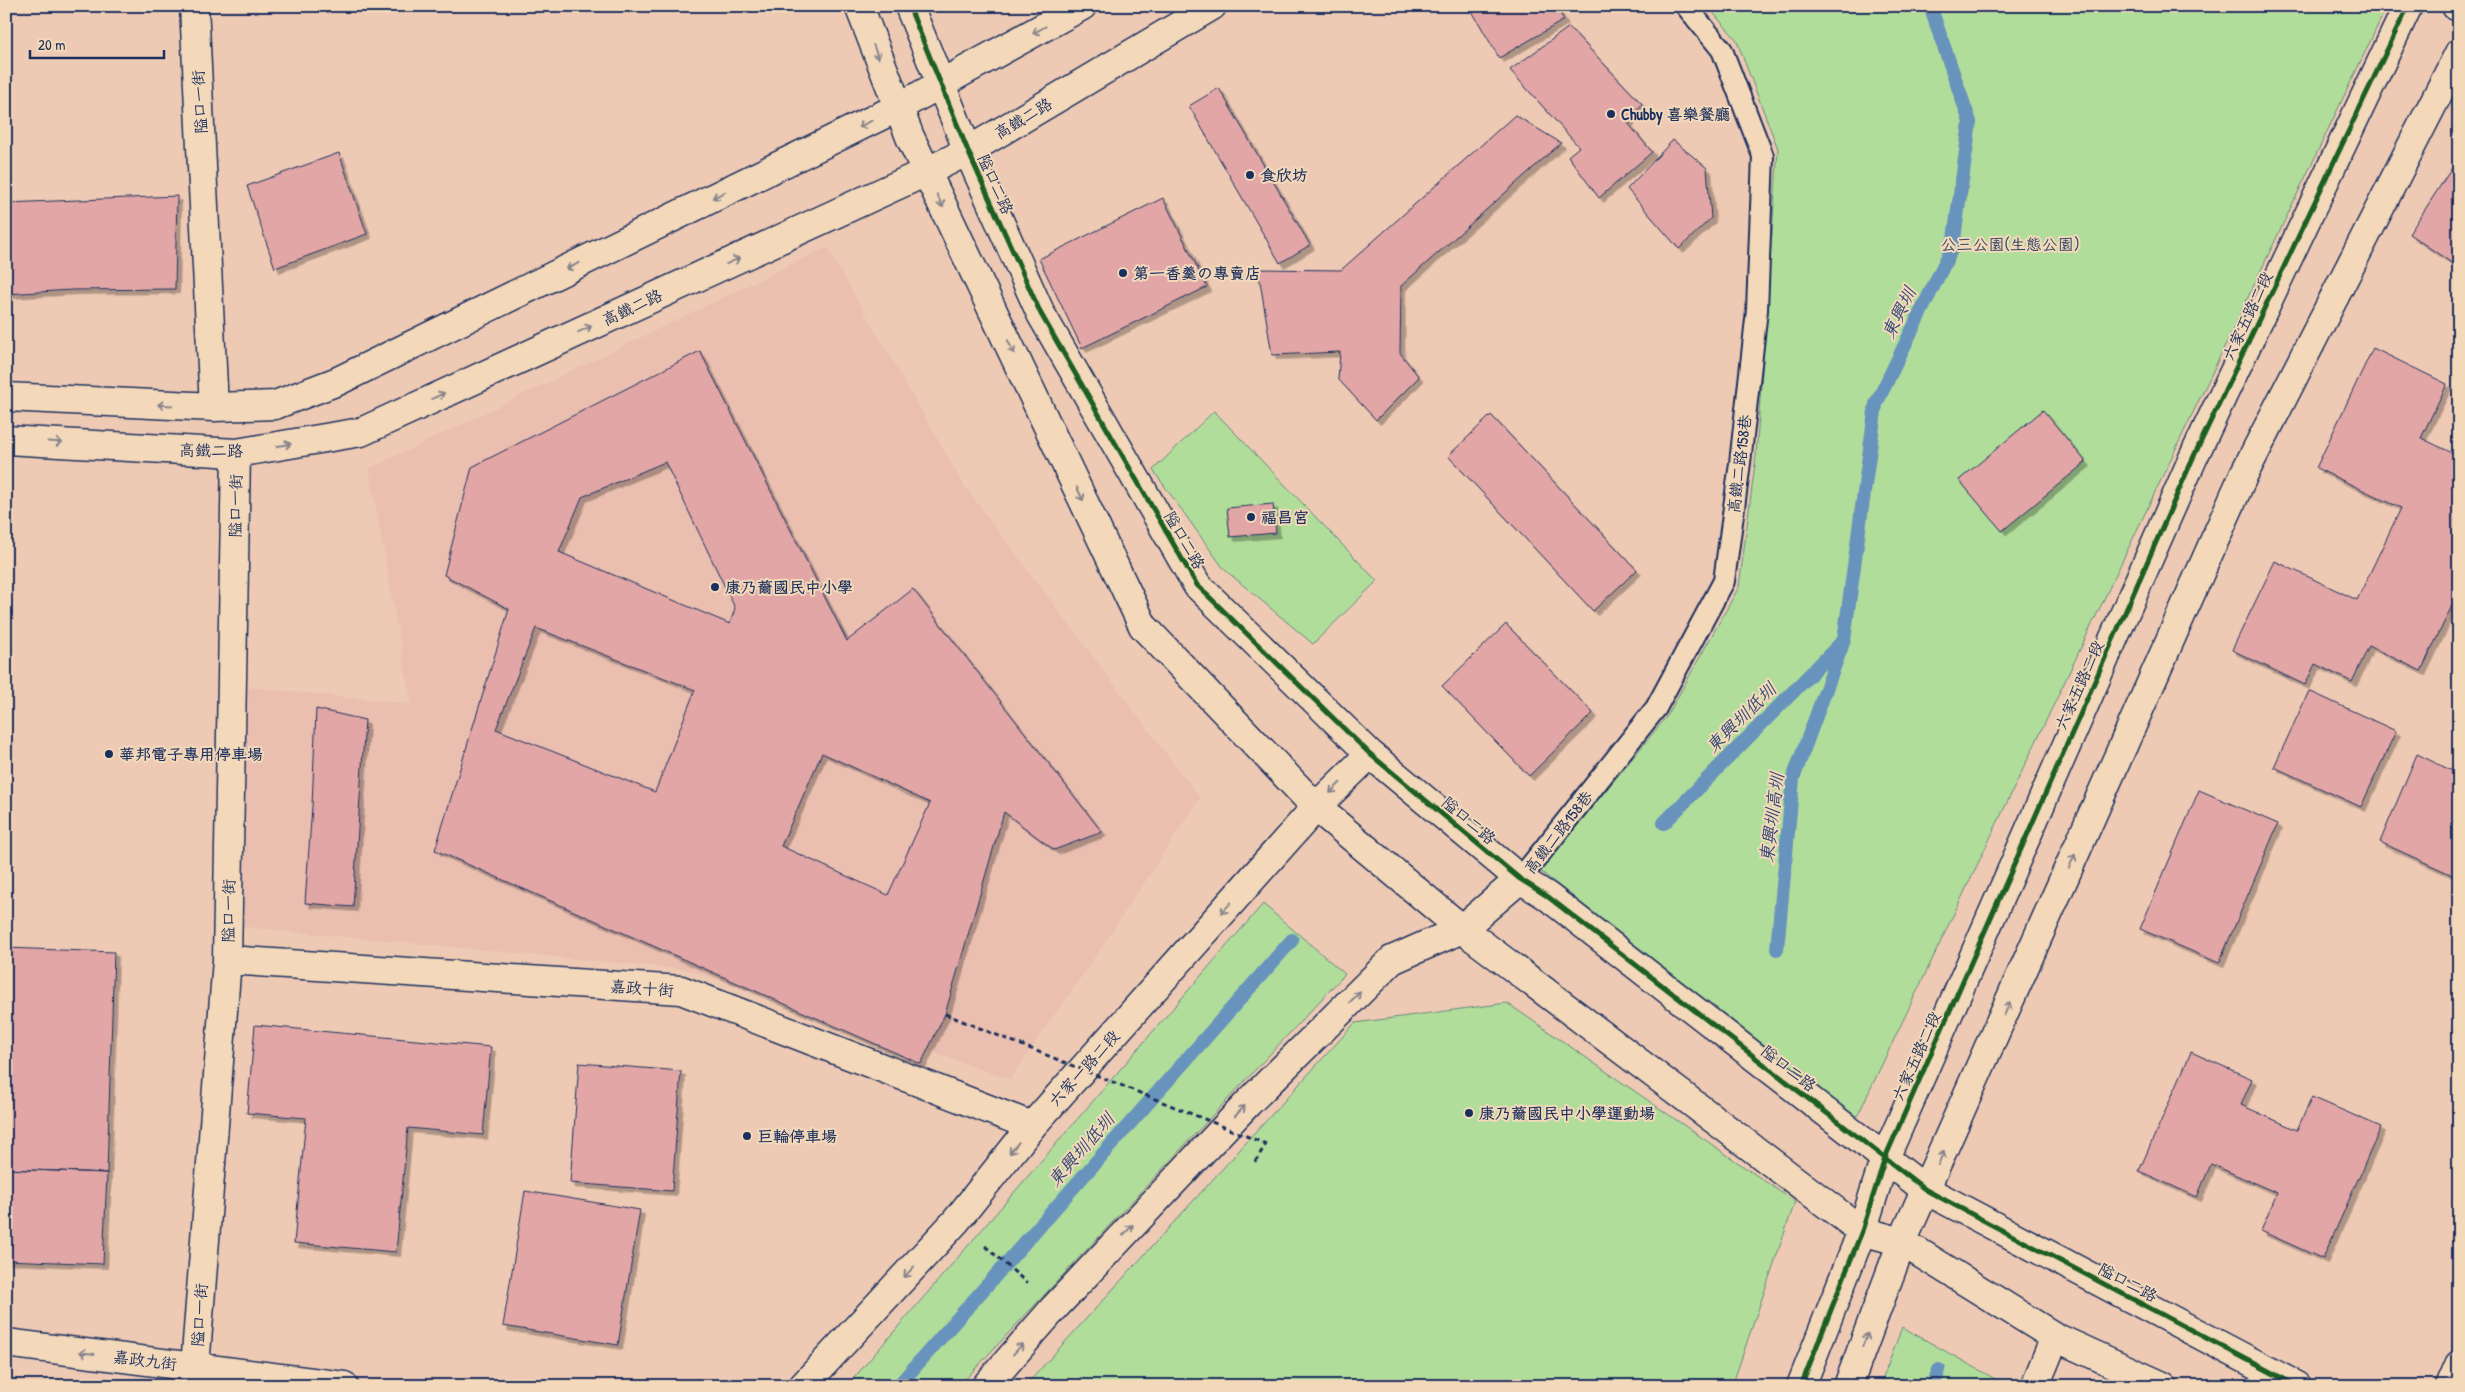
<svg xmlns="http://www.w3.org/2000/svg" width="2465" height="1392" viewBox="0 0 2465 1392" font-family="'Patrick Hand','LXGW WenKai TC','Klee One',sans-serif">
  <style>
    .built { fill: #eabfb0 }
    .green { fill: #b1dd9b; stroke: #66867c }
    .lines { fill: none; stroke-linecap: round; stroke-linejoin: round }
    .stream { stroke: #6893bd; stroke-width: 14 }
    .building { fill: #e1a6a5; stroke: #1b2f5e; fill-rule: evenodd; filter: url(#shadow) }
    .lane-casing { stroke: #1b2f5e; stroke-width: 24 }
    .street-casing { stroke: #1b2f5e; stroke-width: 31 }
    .path { stroke: #1b2f5e; stroke-width: 3; stroke-dasharray: 5 4; stroke-linecap: butt }
    .lane { stroke: #f3d9ba; stroke-width: 20 }
    .street { stroke: #f3d9ba; stroke-width: 28 }
    .path-bridge { stroke: #1b2f5e; stroke-width: 3; stroke-dasharray: 5 4; stroke-linecap: butt }
    .cycleway-casing { stroke: #f3d9ba; stroke-width: 8 }
    .cycleway { stroke: #1b5e20; stroke-width: 5 }
    .oneway { stroke: #87848c }
    .poi-dot { fill: #1b2f5e; stroke: #f3d9ba; stroke-width: 2 }
    .labels { text-anchor: middle; stroke-width: 4; stroke-linejoin: round; paint-order: stroke }
    .street-label { font-size: 16px; fill: #1b2f5e; stroke: #f3d9ba }
    .poi-label { font-size: 16px; font-weight: bold; fill: #1b2f5e; stroke: #f3d9ba; text-anchor: start }
    .park-label { font-size: 16px; fill: #324967; stroke: #f3d9ba }
    .water-label { font-size: 18px; font-style: italic; fill: #2e4876; stroke: #f3d9ba }
  </style>
  <defs>
    <filter id="shadow"><feDropShadow dx="4.5" dy="4.5" stdDeviation="0" flood-color="#0004"/></filter>
  </defs>
  <rect width="100%" height="100%" fill="#eecab4"/>
  <filter id="ink" filterUnits="userSpaceOnUse"><feTurbulence type="fractalNoise" baseFrequency=".02" numOctaves="2"/><feDisplacementMap in="SourceGraphic" scale="10" xChannelSelector="R" yChannelSelector="G"/><feConvolveMatrix kernelMatrix="1 2 1 2 8 2 1 2 1" color-interpolation-filters="sRGB"/></filter>
  <g filter="url(#ink)">
    <path class="built" d="M827,247L965,487L1200,798L1104,944L1010,1079L689,970L243,927L248,687L411,704L369,469Z"/>
    <path class="green" d="M1707,6H2387L1857,1117L1540,871L1667,716L1739,587L1756,456L1778,149L1736,39Z
      M1214,411L1377,581L1313,644L1224,569L1153,470Z
      M1263,904L1345,974L959,1386H847Z
      M1507,1003L1795,1202L1732,1386H1025L1355,1023Z
      M1902,1327L1999,1381L1997,1386H1880Z"/>
    <g class="lines">
      <path class="stream" d="M1664,823L1840,644
        M1777,949L1793,779L1844,640L1876,404L1953,246L1970,122L1930,6
        M898,1386L1292,940
        M1933,1386L1939,1370"/>
    </g>
    <path class="building" d="M1469,6H1556L1564,20L1499,58Z
      M1569,27L1642,104L1628,123L1652,152L1599,198L1568,156L1579,147L1510,70Z
      M1219,88L1310,245L1280,263L1189,106Z
      M1515,115L1561,143L1401,286L1400,353L1419,377L1376,420L1338,379L1340,352L1272,355L1258,269L1341,270Z
      M1673,140L1707,168L1711,218L1679,249L1627,189Z
      M339,153L367,234L275,268L247,186Z
      M2459,157V268L2409,234Z
      M177,196L175,289L72,290L6,294V203Z
      M1163,198L1207,287L1082,348L1039,259Z
      M2373,348L2447,384L2421,438L2459,456V591L2421,671L2369,646L2352,682L2315,664L2305,685L2232,650L2275,561L2357,600L2401,508L2316,468Z
      M700,351L847,641L913,589L1102,832L1054,850L1004,812L945,1014L921,1064L435,850L509,609L444,575L472,467ZM665,462L735,608L730,624L559,552L582,497ZM536,628L695,690L655,792L496,729ZM822,753L930,803L888,895L781,846Z
      M2043,410L2086,462L2002,531L1959,480Z
      M1491,415L1637,570L1593,611L1448,456Z
      M1273,504L1276,533L1230,537L1227,508Z
      M1506,624L1593,713L1529,776L1442,686Z
      M2309,691L2396,731L2361,807L2274,767Z
      M316,709L365,720L353,907L305,903L312,806Z
      M2417,754L2459,774V878L2380,842Z
      M2199,790L2278,824L2219,963L2140,929Z
      M6,948L114,952L107,1173L6,1169Z
      M255,1025L491,1047L483,1135L408,1128L396,1252L294,1243L306,1118L247,1113Z
      M2191,1052L2252,1079L2241,1105L2297,1130L2312,1097L2381,1127L2323,1259L2261,1231L2277,1193L2211,1164L2197,1197L2139,1171Z
      M579,1063L681,1071L672,1191L570,1183Z
      M6,1169L107,1173L103,1264L6,1260Z
      M525,1191L640,1210L618,1345L503,1326Z"/>
    <g class="lines">
      <g class="lane-casing">
        <path id="lane" d="M1520,879L1656,708L1724,581L1740,463L1757,310L1763,156L1722,50L1686,6"/>
      </g>
      <g class="street-casing">
        <path id="street" d="M194,6L214,407
          M859,6L910,137L1143,626L1316,807L1462,929L1862,1231L1902,1242L2055,1337L2163,1386
          M909,6L968,151L1041,314L1197,585L1370,754L1520,879L1547,896L1926,1190L2297,1386
          M2456,6L2459,7
          M6,397L214,407L275,405L338,381L897,108L1082,6
          M6,440L236,453L361,432L926,172L968,151L1212,6
          M227,960L681,990L1032,1126
          M6,1343L344,1386
          M195,1367L227,960L236,453
          M803,1386L956,1221L1032,1126L1316,807L1370,754
          M986,1386L1055,1307L1248,1103L1392,960L1462,929L1520,879
          M1801,1386L1862,1231L1885,1158L2193,458L2408,6
          M1848,1386L1902,1242L2244,474L2459,53
          M2035,1386L2055,1337
          M2450,1386L2459,1365"/>
      </g>
      <path class="path" d="M1255,1162L1266,1144
        M985,1246L1027,1283"/>
      <use href="#lane" class="lane"/>
      <use href="#street" class="street"/>
      <path class="path-bridge" d="M945,1014L1266,1144"/>
      <g class="cycleway-casing">
        <path id="cycleway" d="M909,6L968,151L1041,314L1197,585L1370,754L1520,879L1547,896L1926,1190L2297,1386
          M1801,1386L1862,1231L1885,1158L2193,458L2408,6"/>
      </g>
      <use href="#cycleway" class="cycleway"/>
    </g>
    <defs><path id="oneway-shaft" d="M-6 0H5M1.5-3L5.5 0L1.5 3" fill="none" stroke-width="1.6" stroke-linecap="round" stroke-linejoin="round" transform="scale(1.25)"/></defs>
    <g class="oneway">
      <use href="#oneway-shaft" transform="translate(1039 30) rotate(151)"/>
      <use href="#oneway-shaft" transform="translate(876 52) rotate(69)"/>
      <use href="#oneway-shaft" transform="translate(865 124) rotate(154)"/>
      <use href="#oneway-shaft" transform="translate(719 195) rotate(154)"/>
      <use href="#oneway-shaft" transform="translate(940 201) rotate(64)"/>
      <use href="#oneway-shaft" transform="translate(733 261) rotate(-25)"/>
      <use href="#oneway-shaft" transform="translate(573 266) rotate(154)"/>
      <use href="#oneway-shaft" transform="translate(585 329) rotate(-25)"/>
      <use href="#oneway-shaft" transform="translate(1011 347) rotate(65)"/>
      <use href="#oneway-shaft" transform="translate(438 396) rotate(-25)"/>
      <use href="#oneway-shaft" transform="translate(165 405) rotate(-177)"/>
      <use href="#oneway-shaft" transform="translate(55 442) rotate(3)"/>
      <use href="#oneway-shaft" transform="translate(284 445) rotate(-10)"/>
      <use href="#oneway-shaft" transform="translate(1080 494) rotate(65)"/>
      <use href="#oneway-shaft" transform="translate(1335 788) rotate(136)"/>
      <use href="#oneway-shaft" transform="translate(2072 861) rotate(-66)"/>
      <use href="#oneway-shaft" transform="translate(1226 908) rotate(132)"/>
      <use href="#oneway-shaft" transform="translate(1355 997) rotate(-45)"/>
      <use href="#oneway-shaft" transform="translate(2007 1009) rotate(-66)"/>
      <use href="#oneway-shaft" transform="translate(1240 1111) rotate(-47)"/>
      <use href="#oneway-shaft" transform="translate(1014 1148) rotate(129)"/>
      <use href="#oneway-shaft" transform="translate(1941 1158) rotate(-66)"/>
      <use href="#oneway-shaft" transform="translate(1128 1230) rotate(-47)"/>
      <use href="#oneway-shaft" transform="translate(909 1272) rotate(133)"/>
      <use href="#oneway-shaft" transform="translate(1865 1340) rotate(-69)"/>
      <use href="#oneway-shaft" transform="translate(1018 1349) rotate(-48)"/>
      <use href="#oneway-shaft" transform="translate(87 1353) rotate(-173)"/>
    </g>
  </g>
  <g class="poi-dot">
    <circle cx="1611" cy="114" r="5"/>
    <circle cx="1250" cy="175" r="5"/>
    <circle cx="1123" cy="273" r="5"/>
    <circle cx="1251" cy="517" r="5"/>
    <circle cx="715" cy="587" r="5"/>
    <circle cx="109" cy="754" r="5"/>
    <circle cx="1469" cy="1113" r="5"/>
    <circle cx="747" cy="1136" r="5"/>
  </g>
  <g class="labels">
    <g class="street-label">
      <text transform="translate(199 102) rotate(-93)" y="6">隘口一街</text>
      <text transform="translate(1023 118) rotate(-31)" y="6">高鐵二路</text>
      <text transform="translate(996 184) rotate(66)" y="6">隘口二路</text>
      <text transform="translate(632 307) rotate(-25)" y="6">高鐵二路</text>
      <text transform="translate(2247 316) rotate(-65)" y="6">六家五路二段</text>
      <text transform="translate(211 450) rotate(1)" y="6">高鐵二路</text>
      <text transform="translate(1739 464) rotate(-83)" y="6">高鐵二路158巷</text>
      <text transform="translate(235 506) rotate(-89)" y="6">隘口一街</text>
      <text transform="translate(1185 540) rotate(60)" y="6">隘口二路</text>
      <text transform="translate(2079 685) rotate(-66)" y="6">六家五路二段</text>
      <text transform="translate(1469 820) rotate(40)" y="6">隘口二路</text>
      <text transform="translate(1558 832) rotate(-52)" y="6">高鐵二路158巷</text>
      <text transform="translate(228 911) rotate(-89)" y="6">隘口一街</text>
      <text transform="translate(642 988) rotate(4)" y="6">嘉政十街</text>
      <text transform="translate(1916 1056) rotate(-66)" y="6">六家五路二段</text>
      <text transform="translate(1084 1068) rotate(-48)" y="6">六家一路二段</text>
      <text transform="translate(1789 1068) rotate(38)" y="6">隘口二路</text>
      <text transform="translate(2128 1282) rotate(28)" y="6">隘口二路</text>
      <text transform="translate(199 1315) rotate(-86)" y="6">隘口一街</text>
      <text transform="translate(145 1360) rotate(7)" y="6">嘉政九街</text>
    </g>
    <g class="poi-label">
      <text x="1621" y="120">Chubby 喜樂餐廳</text>
      <text x="1260" y="181">食欣坊</text>
      <text x="1133" y="279">第一香羹の專賣店</text>
      <text x="1261" y="523">福昌宮</text>
      <text x="725" y="593">康乃薾國民中小學</text>
      <text x="119" y="760">華邦電子專用停車場</text>
      <text x="1479" y="1119">康乃薾國民中小學運動場</text>
      <text x="757" y="1142">巨輪停車場</text>
    </g>
    <g class="park-label">
      <text x="2010" y="250">公三公園(生態公園)</text>
    </g>
    <g class="water-label">
      <text transform="translate(1899 313) rotate(-64)" y="6">東興圳</text>
      <text transform="translate(1741 718) rotate(-45)" y="6">東興圳低圳</text>
      <text transform="translate(1772 818) rotate(-83)" y="6">東興圳高圳</text>
      <text transform="translate(1081 1150) rotate(-49)" y="6">東興圳低圳</text>
    </g>
  </g>
  <rect width="2465" height="1392" fill="none" stroke="#f3d9ba" stroke-width="25"/>
  <rect x="12" y="12" width="2440" height="1367" fill="none" stroke="#1b2f5e" stroke-width="2" filter="url(#ink)"/>
  <path d="M30 50v8h134v-8" fill="none" stroke="#1b2f5e" stroke-width="2.5"/>
  <text x="38" y="50" font-size="15" fill="#1b2f5e" stroke="#f3d9ba" stroke-width="4" paint-order="stroke">20 m</text>
</svg>
